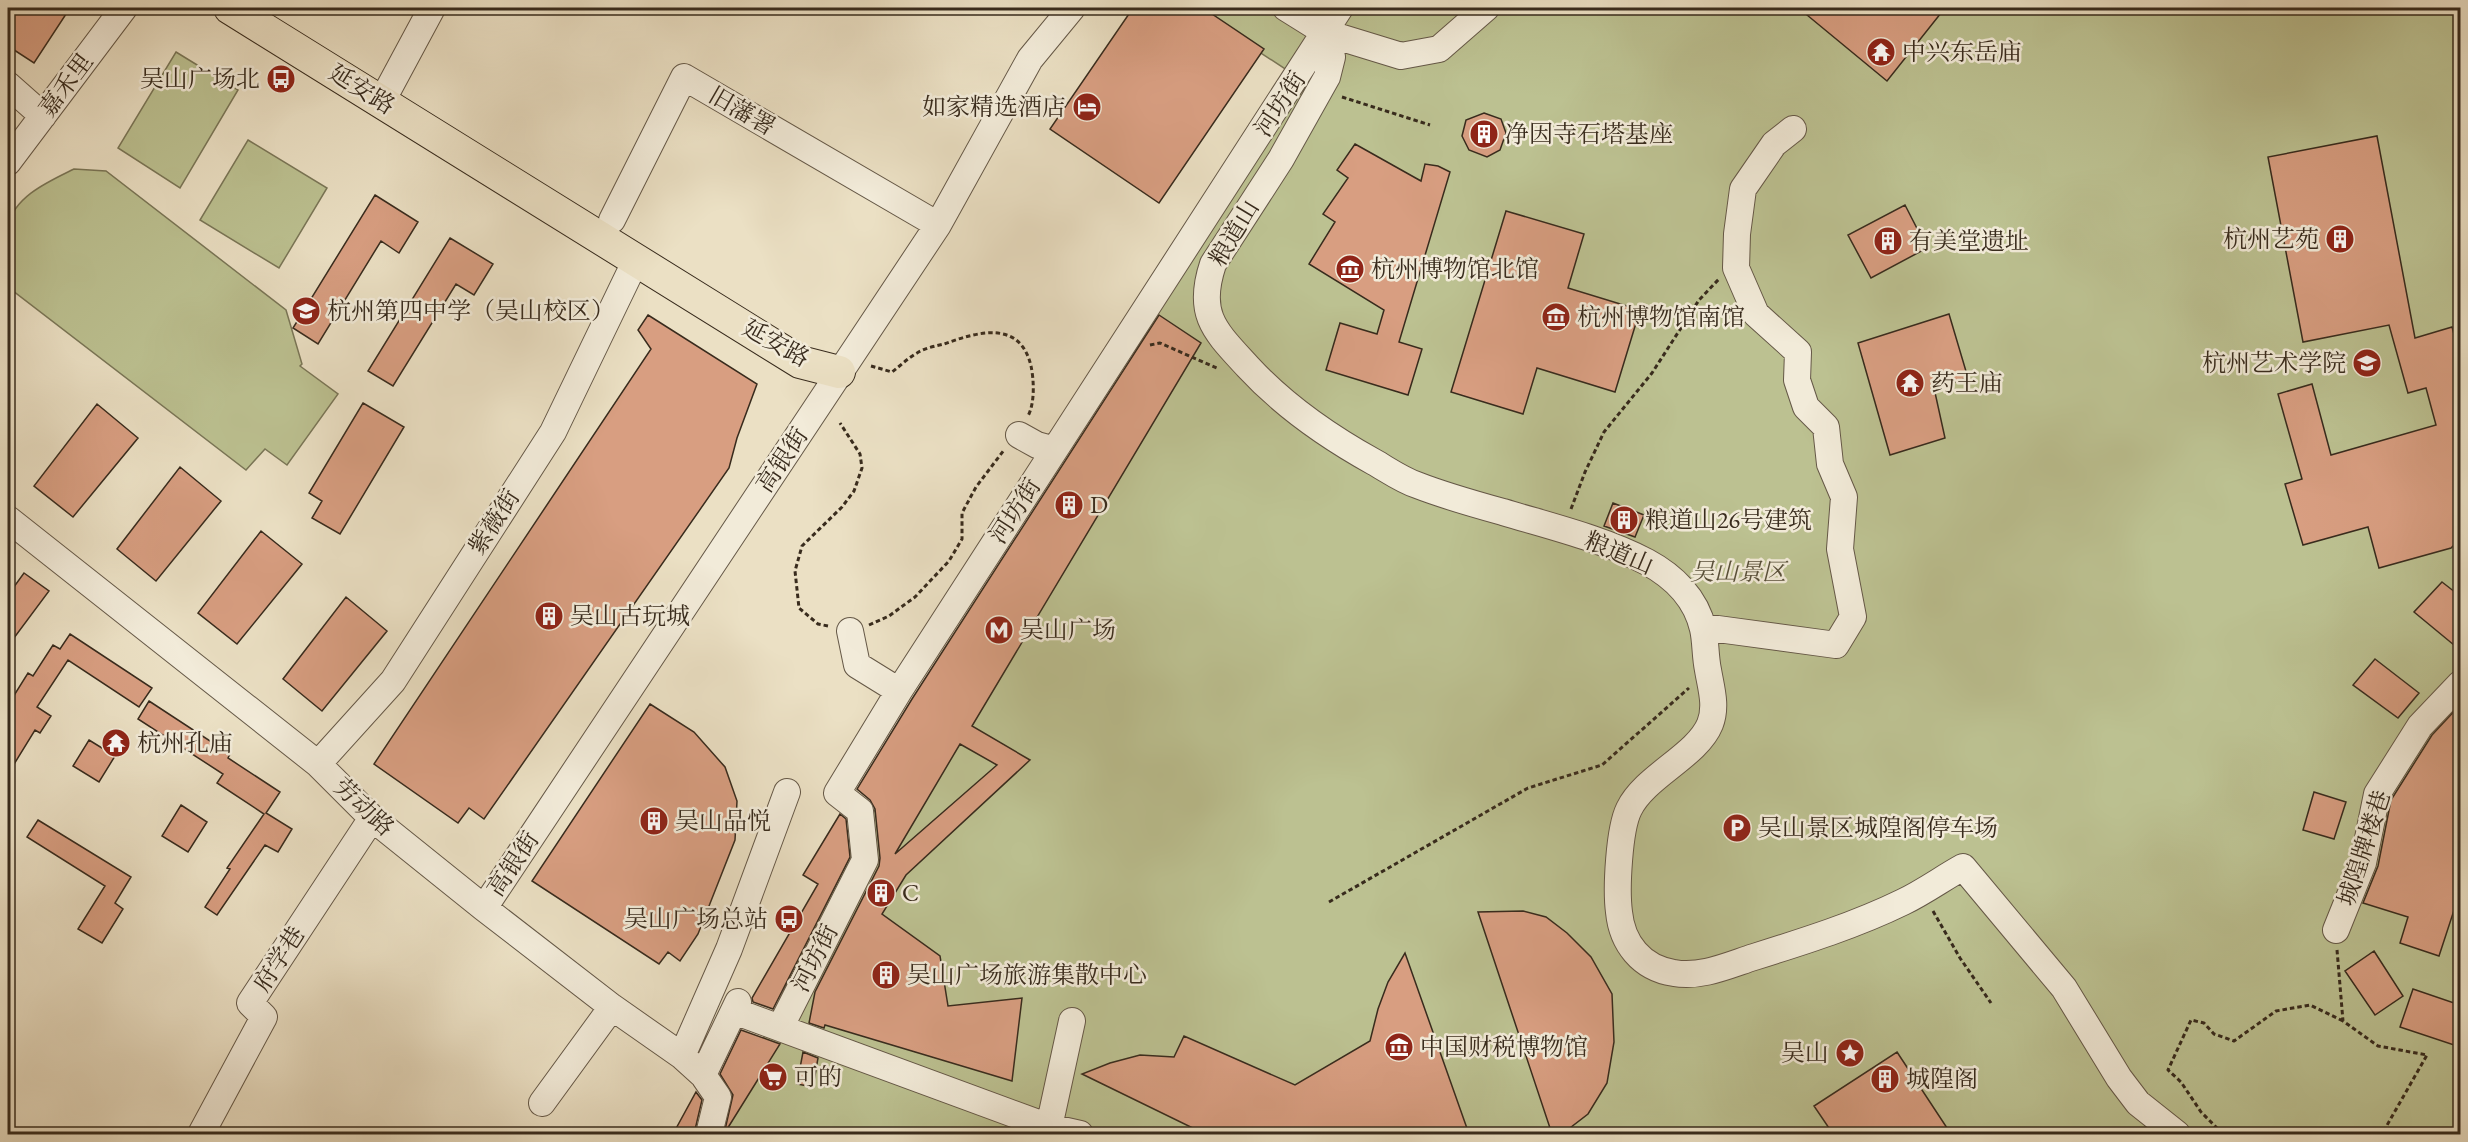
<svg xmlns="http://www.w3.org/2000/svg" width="2468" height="1142" viewBox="0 0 2468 1142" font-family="'EB Garamond','Noto Serif SC',serif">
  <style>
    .green { fill: #bcc191; stroke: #7a7657; stroke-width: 1.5 }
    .building { fill: #d89e81; stroke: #382b1d; stroke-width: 1.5; fill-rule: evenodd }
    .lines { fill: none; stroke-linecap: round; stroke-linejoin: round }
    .minor-casing { stroke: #655847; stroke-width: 28 }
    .major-casing { stroke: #382b1d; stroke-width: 34 }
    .path { stroke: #382b1d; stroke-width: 3; stroke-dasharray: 4.5 3; stroke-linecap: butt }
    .minor { stroke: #f2ebd9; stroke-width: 26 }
    .major { stroke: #ebe0c4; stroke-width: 32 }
    .labels { text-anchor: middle; stroke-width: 5; stroke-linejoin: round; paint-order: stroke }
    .poi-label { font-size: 24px; fill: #382b1d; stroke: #f2ebd9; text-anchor: start }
    .street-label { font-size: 24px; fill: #382b1d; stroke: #f2ebd9 }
    .park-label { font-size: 24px; font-style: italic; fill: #59503a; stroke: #f2ebd9 }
  </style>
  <rect width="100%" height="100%" fill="#ebe0c4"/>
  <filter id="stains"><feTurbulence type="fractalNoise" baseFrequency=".00333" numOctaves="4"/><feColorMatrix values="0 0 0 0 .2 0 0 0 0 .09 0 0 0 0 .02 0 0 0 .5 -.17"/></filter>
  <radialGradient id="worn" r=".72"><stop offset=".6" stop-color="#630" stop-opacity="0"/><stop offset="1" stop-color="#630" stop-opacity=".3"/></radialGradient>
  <path class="green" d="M1192,8H2460V1134H723L817,912L1293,74Z
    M176,52L238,90L180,188L118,148Z
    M248,140L327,188L279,268L200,220Z
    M74,169L106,171L286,310L302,364L300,366L338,394L287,465L265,449L246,470L8,287C7,271 4,241 8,226C14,196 50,181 74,169Z"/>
  <path class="building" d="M8,8H70L34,63L8,46Z
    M1133,8H1203L1264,49L1159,203L1050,129Z
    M1813,8H1945L1887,81L1807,15Z
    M1484,113L1501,119L1506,133L1500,150L1487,157L1469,150L1462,136L1466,120Z
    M2377,136L2415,338L2452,327L2460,356V467L2455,469L2460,489V539L2451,548L2379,568L2368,527L2303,545L2285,484L2302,479L2278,394L2312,384L2331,455L2436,425L2426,388L2408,393L2389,325L2303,342L2268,157Z
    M1355,144L1421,181L1425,164L1438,166L1450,172L1399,342L1422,349L1408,395L1326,370L1340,323L1377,334L1384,310L1309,264L1335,222L1323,214L1348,178L1337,170Z
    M375,195L418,222L399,253L381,241L318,344L293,328Z
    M1905,205L1927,248L1871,278L1848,235Z
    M1506,211L1584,234L1568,288L1640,310L1615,392L1537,368L1523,414L1451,392Z
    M450,238L493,264L474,295L456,284L393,386L368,371Z
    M1949,314L1968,378L1934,388L1945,438L1890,455L1858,343Z
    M648,315L757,384L737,438L729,468L484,819L469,808L458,823L374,764L651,349L638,330Z
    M1159,315L1201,343L972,726L1030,760L906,875L882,914L940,956L948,1006L1022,998L1012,1081L825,1025L824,1028L809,1023L815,992L879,866L880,858L875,809L870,800L857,789L912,699ZM960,744L997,765L895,854Z
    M363,403L404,427L340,534L312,518L322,501L309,493Z
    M97,404L138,438L73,517L34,486Z
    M180,467L221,501L156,581L117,549Z
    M1613,503L1644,515L1635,537L1604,526Z
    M261,531L302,564L237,644L198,613Z
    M24,573L49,591L8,646V595Z
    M2442,582L2460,596V650L2414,612Z
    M346,597L387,631L322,711L283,679Z
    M70,634L152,688L139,707L68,660L37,707L51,716L40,733L35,730L8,774V705L28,673L33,676L53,645L60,649Z
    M2375,659L2419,693L2398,718L2353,685Z
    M149,701L230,754L228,758L280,792L266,813L292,829L278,852L265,845L217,915L205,907L230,869L227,868L264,814L217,783L223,774L138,719Z
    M650,704L694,732L725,767L737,801L735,840L698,934L680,961L668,952L659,964L532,881Z
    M2460,705V892L2439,956L2400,943L2408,917L2363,903L2378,866L2391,800L2432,735Z
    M89,740L115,756L99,782L73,766Z
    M2314,792L2346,802L2334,839L2303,830Z
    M181,805L207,822L188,852L162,836Z
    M840,814L846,819L850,857L773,1009L753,1002L752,998L818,884L803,875Z
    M38,820L131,877L115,903L123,909L102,943L78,929L105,886L27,837Z
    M1523,911L1546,917L1567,933L1591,957L1612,994L1614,1042L1607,1083L1588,1114L1562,1134H1552L1478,912Z
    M2374,951L2403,996L2375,1015L2345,971Z
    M1405,953L1469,1134H1205L1082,1074L1110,1063L1140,1055L1174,1057L1184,1036L1295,1085L1370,1041L1378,1009L1388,982Z
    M2413,989L2460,1005V1047L2400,1027Z
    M741,1030L780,1044L724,1134L733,1095L720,1074Z
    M803,1052L818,1058L813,1087L797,1084Z
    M1897,1052L1951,1134H1833L1814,1106Z
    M696,1092L702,1100L694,1134H673Z"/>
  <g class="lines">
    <g class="minor-casing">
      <path id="minor" d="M1286,8L1326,33L1401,56L1439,49L1486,8
        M1326,33L1332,57L1327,77L1281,159L1213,264C1196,315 1215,331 1248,367C1285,407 1327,436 1374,462C1388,470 1402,480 1417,485C1445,496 1474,504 1503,512C1549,526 1604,539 1647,562C1673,576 1696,598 1703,629C1706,642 1705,656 1708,670C1711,688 1717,706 1710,724C1697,756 1645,776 1629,809C1619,829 1616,889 1619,912C1622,943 1641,968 1674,973C1701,978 1729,965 1754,957C1805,941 1856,925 1903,902C1924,892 1943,878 1963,867L2064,988L2119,1078L2138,1103L2177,1134
        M8,85L43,116
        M382,101L432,8
        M8,162L124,8
        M612,220L684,77L938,225
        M1019,435L1037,445L1048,448
        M8,519L318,764L372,818L484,908L612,1007L682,1056L703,1075L718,1097L709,1134
        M1703,627L1836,645L1853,617L1840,549L1844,497L1830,464L1826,427L1806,407L1797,380L1798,352L1756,314L1736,268L1737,234L1743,189L1774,144L1793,129
        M850,631L857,665L899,691
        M318,764L393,681L553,432L636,260
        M484,908L938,225L1030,59L1072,8
        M2336,930L2363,863L2377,794L2420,726L2460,684
        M734,1011L1049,1127L1080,1134
        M780,1028L865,860L860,811L837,793L899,691L1340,8
        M682,1056L729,949L787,792
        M703,1075L738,1002
        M542,1103L612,1007
        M1049,1127L1072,1021
        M201,1134L264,1017L250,1003L372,818"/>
    </g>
    <g class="major-casing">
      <path id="major" d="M230,8L800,362L839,372"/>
    </g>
    <path class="path" d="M1342,97L1430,125
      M1150,345L1160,343L1219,369
      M871,366L892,372C900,366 908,358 917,353C925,348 935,346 944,344C977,332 1020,319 1031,366C1034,380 1035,403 1028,416
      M1571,509L1585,472L1604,432L1652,373L1699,300L1719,279
      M869,625L889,616L915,597L949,561L962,539V513L976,487L1004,450
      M828,626L818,624L799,608L795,571L802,546L842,507L854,491L862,468L860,454L840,423
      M1329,902L1528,788L1602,765L1689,688
      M1933,911L1960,958L1991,1003
      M2337,950L2343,1021L2378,1046L2427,1055L2382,1134
      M2223,1134L2201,1112L2181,1082L2168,1070L2191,1020L2204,1023L2214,1034L2234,1041L2276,1011L2310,1005L2343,1021"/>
    <use href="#minor" class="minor"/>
    <use href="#major" class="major"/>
  </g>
  <defs>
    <g id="temple-disc" transform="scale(1.5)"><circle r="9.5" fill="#8f2418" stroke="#f2ebd9"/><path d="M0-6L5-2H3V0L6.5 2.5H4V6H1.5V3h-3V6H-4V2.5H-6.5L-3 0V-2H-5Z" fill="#fff"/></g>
    <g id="bus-disc" transform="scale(1.5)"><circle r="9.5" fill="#8f2418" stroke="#f2ebd9"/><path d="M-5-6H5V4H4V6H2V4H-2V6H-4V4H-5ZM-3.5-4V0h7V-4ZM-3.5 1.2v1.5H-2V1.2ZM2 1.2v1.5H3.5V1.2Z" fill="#fff"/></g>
    <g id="hotel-disc" transform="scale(1.5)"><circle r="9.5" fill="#8f2418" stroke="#f2ebd9"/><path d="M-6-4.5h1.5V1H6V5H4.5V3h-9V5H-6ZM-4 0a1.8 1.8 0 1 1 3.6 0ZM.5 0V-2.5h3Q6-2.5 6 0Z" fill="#fff"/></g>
    <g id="building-disc" transform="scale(1.5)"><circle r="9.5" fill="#8f2418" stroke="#f2ebd9"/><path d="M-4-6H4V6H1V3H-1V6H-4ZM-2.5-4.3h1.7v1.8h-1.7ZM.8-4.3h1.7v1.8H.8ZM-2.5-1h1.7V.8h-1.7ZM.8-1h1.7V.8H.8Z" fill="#fff"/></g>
    <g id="museum-disc" transform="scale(1.5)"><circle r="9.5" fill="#8f2418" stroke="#f2ebd9"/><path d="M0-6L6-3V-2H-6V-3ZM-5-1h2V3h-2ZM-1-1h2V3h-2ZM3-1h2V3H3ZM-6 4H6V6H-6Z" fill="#fff"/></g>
    <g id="school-disc" transform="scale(1.5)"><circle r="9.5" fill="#8f2418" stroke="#f2ebd9"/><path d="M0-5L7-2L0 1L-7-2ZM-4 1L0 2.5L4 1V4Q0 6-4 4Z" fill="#fff"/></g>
    <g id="metro-disc" transform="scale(1.5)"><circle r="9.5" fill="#8f2418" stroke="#f2ebd9"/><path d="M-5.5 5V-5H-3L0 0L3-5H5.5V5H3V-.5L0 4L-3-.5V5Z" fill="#fff"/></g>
    <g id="parking-disc" transform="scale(1.5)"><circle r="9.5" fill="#8f2418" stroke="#f2ebd9"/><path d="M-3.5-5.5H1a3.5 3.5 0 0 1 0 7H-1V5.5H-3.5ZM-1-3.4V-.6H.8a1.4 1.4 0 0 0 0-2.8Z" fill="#fff"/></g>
    <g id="sight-disc" transform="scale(1.5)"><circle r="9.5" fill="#8f2418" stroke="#f2ebd9"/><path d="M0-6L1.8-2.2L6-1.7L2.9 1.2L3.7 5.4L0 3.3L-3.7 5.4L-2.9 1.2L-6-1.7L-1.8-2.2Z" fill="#fff"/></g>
    <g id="supermarket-disc" transform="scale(1.5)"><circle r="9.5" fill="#8f2418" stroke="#f2ebd9"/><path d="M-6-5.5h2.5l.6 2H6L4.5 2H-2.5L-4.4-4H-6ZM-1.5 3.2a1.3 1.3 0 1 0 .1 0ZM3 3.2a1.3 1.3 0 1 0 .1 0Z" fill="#fff"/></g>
  </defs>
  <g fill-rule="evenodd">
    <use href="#temple-disc" x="1881" y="52"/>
    <use href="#bus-disc" x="281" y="79"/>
    <use href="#hotel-disc" x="1087" y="107"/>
    <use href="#building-disc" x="1484" y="134"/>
    <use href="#building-disc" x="2340" y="239"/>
    <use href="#building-disc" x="1888" y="241"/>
    <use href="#museum-disc" x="1350" y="269"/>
    <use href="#school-disc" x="306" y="311"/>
    <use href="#museum-disc" x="1556" y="317"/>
    <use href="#school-disc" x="2367" y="363"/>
    <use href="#temple-disc" x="1910" y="383"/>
    <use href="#building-disc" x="1069" y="505"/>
    <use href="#building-disc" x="1624" y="520"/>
    <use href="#building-disc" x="549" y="616"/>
    <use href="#metro-disc" x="999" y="630"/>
    <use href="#temple-disc" x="116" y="743"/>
    <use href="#building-disc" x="654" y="821"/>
    <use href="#parking-disc" x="1737" y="828"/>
    <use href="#building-disc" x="881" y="893"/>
    <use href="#bus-disc" x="789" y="919"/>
    <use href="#building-disc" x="886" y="975"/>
    <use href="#museum-disc" x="1399" y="1047"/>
    <use href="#sight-disc" x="1850" y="1053"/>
    <use href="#supermarket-disc" x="773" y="1077"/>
    <use href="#building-disc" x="1885" y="1079"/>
  </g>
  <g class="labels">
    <g class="poi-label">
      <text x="1902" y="60">中兴东岳庙</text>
      <text x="260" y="87" text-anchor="end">吴山广场北</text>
      <text x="1066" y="115" text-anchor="end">如家精选酒店</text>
      <text x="1505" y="142">净因寺石塔基座</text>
      <text x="2319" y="247" text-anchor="end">杭州艺苑</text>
      <text x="1909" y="249">有美堂遗址</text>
      <text x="1371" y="277">杭州博物馆北馆</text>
      <text x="327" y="319">杭州第四中学（吴山校区）</text>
      <text x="1577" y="325">杭州博物馆南馆</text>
      <text x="2346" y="371" text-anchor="end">杭州艺术学院</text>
      <text x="1931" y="391">药王庙</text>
      <text x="1090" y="513">D</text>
      <text x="1645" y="528">粮道山26号建筑</text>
      <text x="570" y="624">吴山古玩城</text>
      <text x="1020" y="638">吴山广场</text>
      <text x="137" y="751">杭州孔庙</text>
      <text x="675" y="829">吴山品悦</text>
      <text x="1758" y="836">吴山景区城隍阁停车场</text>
      <text x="902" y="901">C</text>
      <text x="768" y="927" text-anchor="end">吴山广场总站</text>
      <text x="907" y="983">吴山广场旅游集散中心</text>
      <text x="1420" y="1055">中国财税博物馆</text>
      <text x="1829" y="1061" text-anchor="end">吴山</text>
      <text x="794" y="1085">可的</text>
      <text x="1906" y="1087">城隍阁</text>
    </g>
    <g class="street-label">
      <text transform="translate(66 85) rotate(-53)" y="8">嘉禾里</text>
      <text transform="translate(362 89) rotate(32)" y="8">延安路</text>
      <text transform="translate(1280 104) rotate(-57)" y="8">河坊街</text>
      <text transform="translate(742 111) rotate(30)" y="8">旧藩署</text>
      <text transform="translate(1234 233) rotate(-59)" y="8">粮道山</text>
      <text transform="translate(776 343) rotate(29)" y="8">延安路</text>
      <text transform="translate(782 460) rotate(-56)" y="8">高银街</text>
      <text transform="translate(1015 511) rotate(-57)" y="8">河坊街</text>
      <text transform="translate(494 522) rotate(-57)" y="8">紫薇街</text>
      <text transform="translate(1619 553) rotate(23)" y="8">粮道山</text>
      <text transform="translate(364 807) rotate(43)" y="8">劳动路</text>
      <text transform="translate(2364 848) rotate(-72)" y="8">城隍牌楼巷</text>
      <text transform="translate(513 864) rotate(-56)" y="8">高银街</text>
      <text transform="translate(815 958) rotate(-63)" y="8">河坊街</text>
      <text transform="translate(279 959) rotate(-57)" y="8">府学巷</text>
    </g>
    <g class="park-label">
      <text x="1738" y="580">吴山景区</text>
    </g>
  </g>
  <rect width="2468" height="1142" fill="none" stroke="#ebe0c4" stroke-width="30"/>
  <rect x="9" y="9" width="2450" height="1124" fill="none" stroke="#382b1d" stroke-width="3"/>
  <rect x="15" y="15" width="2438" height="1112" fill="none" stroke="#382b1d" stroke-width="1.5"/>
  <rect width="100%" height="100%" filter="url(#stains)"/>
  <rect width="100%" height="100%" fill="url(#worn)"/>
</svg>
